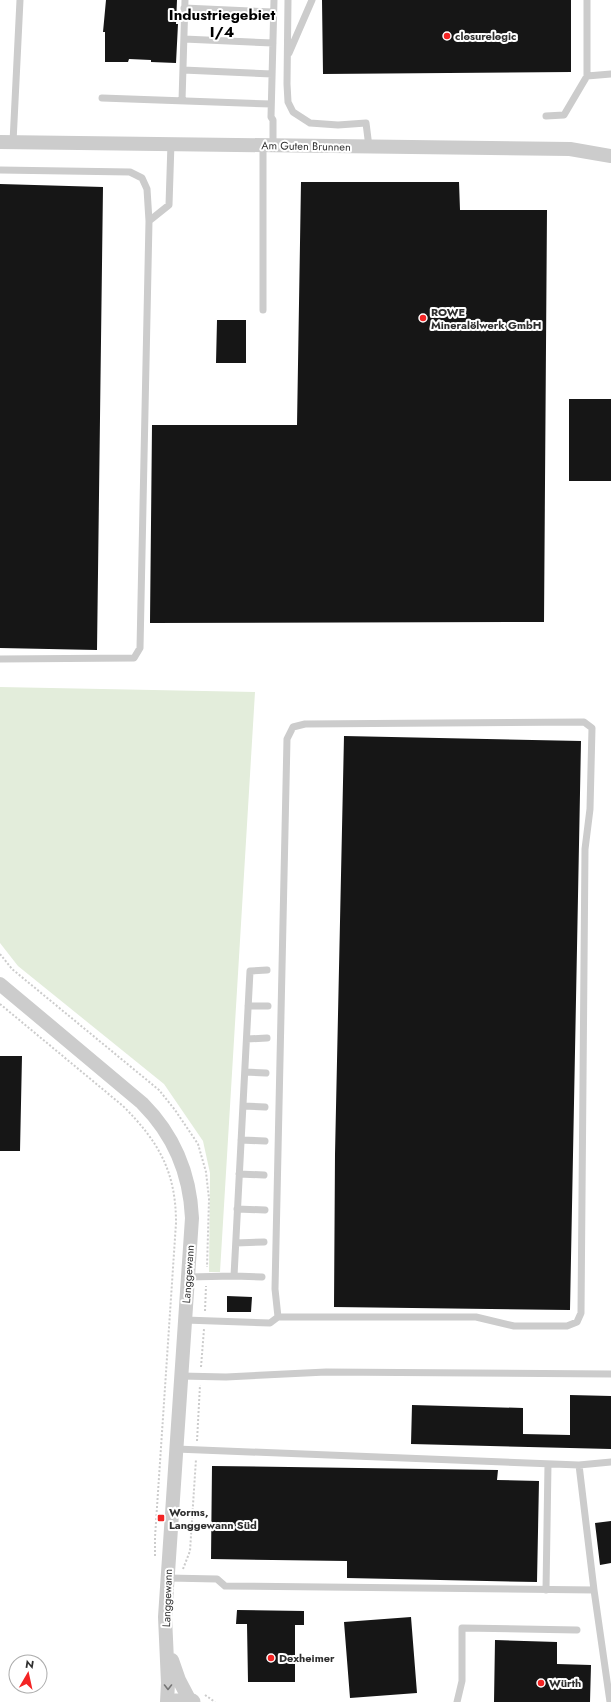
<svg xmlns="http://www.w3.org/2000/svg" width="611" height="1702" viewBox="0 0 611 1702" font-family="Jost,sans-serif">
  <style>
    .green { fill: #e3eddb }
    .building { fill: #161616 }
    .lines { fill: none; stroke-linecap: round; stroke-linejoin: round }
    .path { stroke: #ccc; stroke-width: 2; stroke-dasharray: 2 2; stroke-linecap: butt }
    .service { stroke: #ccc; stroke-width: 7 }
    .minor { stroke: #ccc; stroke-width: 14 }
    .tertiary { stroke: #ccc; stroke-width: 17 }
    .oneway { stroke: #767676 }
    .poi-dot { fill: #f32424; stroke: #fff; stroke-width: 1.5 }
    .labels { text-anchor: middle; stroke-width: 4; stroke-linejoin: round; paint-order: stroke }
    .poi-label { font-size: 11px; font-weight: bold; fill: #2f2f2f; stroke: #fff; text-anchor: start }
    .street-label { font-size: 11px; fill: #2f2f2f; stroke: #fff }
    .district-label { font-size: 15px; font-weight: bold; fill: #000; stroke: #fff }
  </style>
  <rect width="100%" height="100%" fill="#fff"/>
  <path class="green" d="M0,687L255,692L220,1272H209L210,1173L203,1141L164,1084L18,966L0,943Z"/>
  <path class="building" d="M106,0H177L176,24H178L176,63L151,62V60L129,59L128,62H105V32H103Z
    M322,0H571V72L323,74Z
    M301,182H459L460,210H547L544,622L150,623L152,425H297Z
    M0,184L103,187L97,650L0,648Z
    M217,320H246V363H216Z
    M569,399H611V481H569Z
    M344,736L581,741L570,1310L334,1307L335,1154Z
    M0,1056H22L20,1151H0Z
    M227,1296L252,1297L251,1312H227Z
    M570,1395L611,1396V1449L411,1444L412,1405L523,1408V1434L570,1435Z
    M212,1466L498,1470L497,1480L539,1481L537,1582L347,1578V1561L211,1559Z
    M611,1521V1563L600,1565L595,1523Z
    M237,1610L304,1611V1625H295V1682H248L247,1624H236Z
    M411,1617L417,1693L350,1698L344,1622Z
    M495,1640L557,1642V1664L591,1665L590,1702H494Z"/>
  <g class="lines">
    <path class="path" d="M0,954L12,969L159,1090L175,1110L198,1144L206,1172L209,1199L207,1267
      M0,1004L123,1106C159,1142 176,1172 176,1223L155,1537V1556
      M205,1311L206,1286
      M201,1367L204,1329
      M197,1441L200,1385
      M183,1569L190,1551L196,1459
      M205,1695L215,1702"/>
    <path class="service" d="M288,0L287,84L288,102L293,112L310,123L338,125L366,123L369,147
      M184,8L273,12
      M184,39L273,43
      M289,53L312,0
      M183,70L272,74
      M587,76V0
      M102,98L271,104
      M182,101L185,0
      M546,116L564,115L587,76L611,74
      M13,142L20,0
      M273,146V120L271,117L274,0
      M0,170L130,172L142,178L147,189L149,221
      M263,310V146
      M0,659L134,658L140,648L149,221L169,205L171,143
      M248,1006H268
      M247,1039L267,1038
      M245,1072L266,1073
      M243,1106L265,1107
      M241,1140L265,1141
      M239,1174L264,1175
      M237,1209L265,1210
      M236,1243L264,1242
      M234,1276L262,1277
      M188,1277L234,1276L250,971L267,970
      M185,1320L270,1323L278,1317L275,1289L287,739L293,727L305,724L584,722L592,728L590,809L585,849L581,1313L577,1322L567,1326H514L476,1317H278
      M181,1376L226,1377L326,1372L611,1374
      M176,1449L579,1465
      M168,1578L217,1579L225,1586L594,1590L610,1702
      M546,1590L548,1464
      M594,1590L579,1465L611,1462
      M457,1702L462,1681V1628L577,1630"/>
    <path class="minor" d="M0,142L570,149L611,156
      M0,984L142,1103C174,1135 190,1173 192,1218L165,1617L168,1683L167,1702
      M172,1660L179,1680L190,1701"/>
    <path class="tertiary" d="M175,1702H192"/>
  </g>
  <defs><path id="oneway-chevron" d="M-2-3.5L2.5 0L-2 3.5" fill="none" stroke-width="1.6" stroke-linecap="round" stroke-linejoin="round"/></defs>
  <use class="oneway" href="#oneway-chevron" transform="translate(168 1687) rotate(90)"/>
  <g class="poi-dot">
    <circle cx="447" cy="36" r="4"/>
    <circle cx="423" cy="318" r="4"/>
    <rect x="157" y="1514" width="8" height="8" rx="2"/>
    <circle cx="271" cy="1658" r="4"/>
    <circle cx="541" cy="1683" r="4"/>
  </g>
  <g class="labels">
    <g class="poi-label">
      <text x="455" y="40">closurelogic</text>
      <text x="431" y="316">ROWE<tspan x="431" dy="13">Mineralölwerk GmbH</tspan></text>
      <text x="169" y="1516">Worms,<tspan x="169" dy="13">Langgewann Süd</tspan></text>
      <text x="279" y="1662">Dexheimer</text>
      <text x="549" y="1687">Würth</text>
    </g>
    <g class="street-label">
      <text transform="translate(306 146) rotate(1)" y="4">Am Guten Brunnen</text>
      <text transform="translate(188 1274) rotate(-86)" y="4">Langgewann</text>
      <text transform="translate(167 1598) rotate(-88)" y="4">Langgewann</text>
    </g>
    <g class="district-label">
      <text x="222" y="20">Industriegebiet<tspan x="222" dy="17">I/4</tspan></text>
    </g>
  </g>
  <g transform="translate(28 1674) rotate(9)"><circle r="19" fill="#ffffff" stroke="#acacac"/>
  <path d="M0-3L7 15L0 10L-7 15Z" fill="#f32424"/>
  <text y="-6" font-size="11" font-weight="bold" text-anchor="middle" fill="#2f2f2f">N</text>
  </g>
</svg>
